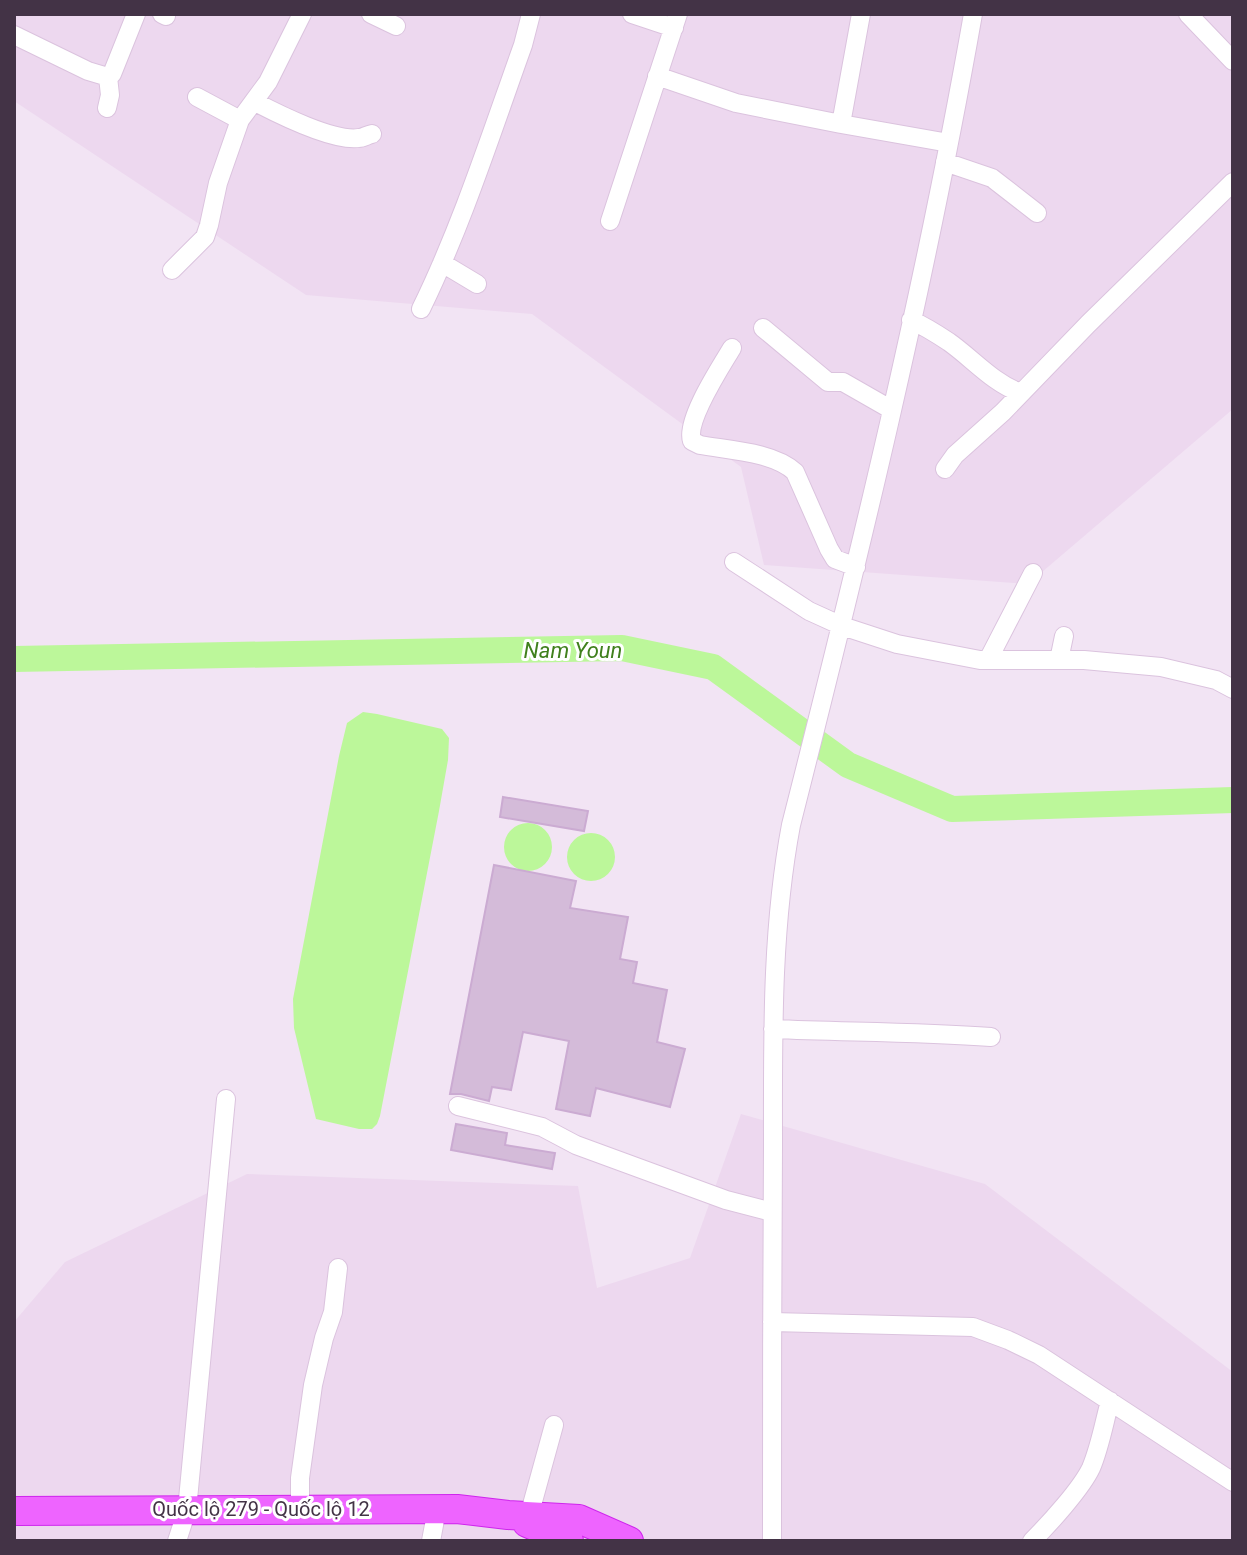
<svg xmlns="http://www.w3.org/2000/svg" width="1247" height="1555" viewBox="0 0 1247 1555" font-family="Roboto,sans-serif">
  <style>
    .residential { fill: #edd8ef }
    .water { fill: #bcf79a }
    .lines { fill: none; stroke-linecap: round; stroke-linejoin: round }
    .river { stroke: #bcf79a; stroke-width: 26 }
    .building { fill: #d4bbd9; stroke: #cbabd2; stroke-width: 2 }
    .minor-casing { stroke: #dbc3de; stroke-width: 20 }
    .highway-casing { stroke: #ce26ec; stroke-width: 30 }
    .minor { stroke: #fff; stroke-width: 18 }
    .highway { stroke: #ee64ff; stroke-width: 28 }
    .labels { text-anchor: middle; stroke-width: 6; stroke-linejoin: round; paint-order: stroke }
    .street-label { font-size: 20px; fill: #433346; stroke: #fff }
    .water-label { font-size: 22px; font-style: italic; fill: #40801d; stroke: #fff }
  </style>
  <rect width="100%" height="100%" fill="#f2e4f4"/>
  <path class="residential" d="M14,14H1233V409L1028,584L764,565L741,467L532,314L306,295L14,101Z
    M741,1114L985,1184L1233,1372V1541H14V1322L65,1262L247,1174L578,1186L597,1288L690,1258Z"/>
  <path class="water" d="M363,712L377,714L442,729L449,738L448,760L439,811L380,1116L377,1124L372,1129H359L316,1119L294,1028L293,999L339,756L347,723Z
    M504 847a24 24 0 1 1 48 0a24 24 0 1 1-48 0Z
    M567 857a24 24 0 1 1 48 0a24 24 0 1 1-48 0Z"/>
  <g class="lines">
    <path class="river" d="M14,659L622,648L713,667L848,765L952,809L1233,800"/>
  </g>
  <path class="building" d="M503,797L588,811L584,831L500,817Z
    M494,865L576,881L570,908L628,917L620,959L637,962L633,983L667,990L657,1042L685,1049L670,1107L596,1088L590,1116L556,1109L569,1041L523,1032L511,1090L492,1087L489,1101L461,1094H450Z
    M456,1124L507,1133L505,1145L555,1153L552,1169L451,1150Z"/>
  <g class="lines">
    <g class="minor-casing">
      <path id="minor" d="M162,14L166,16
        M371,14L396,26
        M632,14L674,28
        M1188,14L1233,61
        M14,35L88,71L108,77L112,74L136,14
        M657,76L736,103L841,124L949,143
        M197,97L240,120
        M255,102C278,114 334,142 359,138C363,138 367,135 372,134
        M107,108L110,95L108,77
        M841,124L861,14
        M945,162L992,178L1037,213
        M610,221L678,14
        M442,263L477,284
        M172,270L205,237L209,225L218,183L240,120L268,82L302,14
        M421,309C462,225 491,134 523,45L531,14
        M911,320C924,326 937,334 949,342C973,359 993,383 1021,393
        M763,328L828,382H843L892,410
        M732,348C720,368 685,421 692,441L700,445C728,450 774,452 795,472L829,549L835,559L856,567
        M945,469L955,455L1003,412L1088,324L1233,182
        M734,562L809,611L842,626L897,644L980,660H1084L1161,667L1216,680L1233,689
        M988,660L1033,573
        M1059,660L1064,636
        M773,1029C846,1032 918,1032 991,1037
        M458,1106L542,1127L576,1145L726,1200L772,1212
        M772,1322L973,1327L1008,1340L1039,1355L1233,1482
        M300,1509V1478L313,1385L324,1338L333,1312L338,1268
        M527,1523L554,1425
        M177,1541L187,1510L226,1099
        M431,1541L437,1509
        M772,1541C772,1409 772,1278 773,1146C773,1039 771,931 791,825C859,557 925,287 973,14
        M1032,1541C1049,1524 1081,1489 1091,1468C1100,1447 1104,1423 1110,1401"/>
    </g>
    <g class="highway-casing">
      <path id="highway" d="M14,1511L457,1509L508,1515L579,1519L629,1541
        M527,1523L569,1541"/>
    </g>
    <use href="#minor" class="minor"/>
    <use href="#highway" class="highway"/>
  </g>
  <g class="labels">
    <g class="street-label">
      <text x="261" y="1516">Quốc lộ 279 - Quốc lộ 12</text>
    </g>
    <g class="water-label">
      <text x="573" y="658">Nam Youn</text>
    </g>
  </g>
  <rect width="1247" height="1555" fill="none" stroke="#433346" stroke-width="32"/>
</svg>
